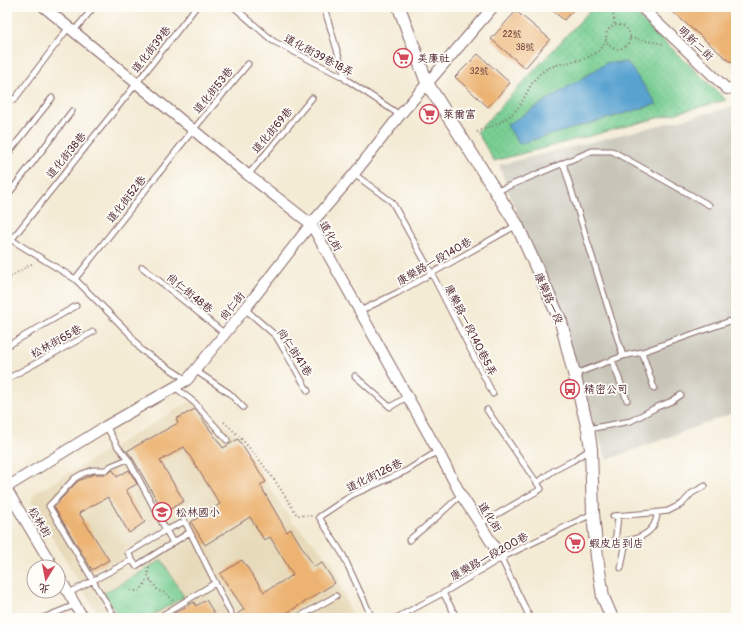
<svg xmlns="http://www.w3.org/2000/svg" width="743" height="625" viewBox="0 0 743 625" font-family="Pangolin,'LXGW WenKai TC',sans-serif">
  <style>
    .built { fill: #e7daba }
    .industrial { fill: #c8c4b8 }
    .grass { fill: url(#grass-tufts); stroke: #61765f }
    .park { fill: url(#park-dots); stroke: #61765f }
    .water { fill: #59a2d0; stroke: #52607e }
    .building { fill: #ecb372 }
    .lines { fill: none; stroke-linecap: round; stroke-linejoin: round }
    .service-casing { stroke: #866666; stroke-width: 7 }
    .minor-casing { stroke: #866666; stroke-width: 12 }
    .tertiary-casing { stroke: #866666; stroke-width: 14 }
    .path { stroke: #866666; stroke-width: 2; stroke-dasharray: 1 3; stroke-linecap: butt }
    .service { stroke: #fff; stroke-width: 5 }
    .minor { stroke: #fff; stroke-width: 10 }
    .tertiary { stroke: #fff; stroke-width: 12 }
    .labels { text-anchor: middle; stroke-width: 3.5; stroke-linejoin: round; paint-order: stroke }
    .number-label { font-size: 9px; fill: #72443d }
    .street-label { font-size: 11px; fill: #4a1f2b; stroke: #fdfcf7 }
    .poi-label { font-size: 11px; fill: #4a1f2b; stroke: #fdfcf7; text-anchor: start }
  </style>
  <defs>
    <pattern id="grass-tufts" width="24" height="20" patternUnits="userSpaceOnUse"><rect width="24" height="20" fill="#78ce93"/><path d="M3 7l-1-3M5 7V3M7 7l1-3M15 17l-1-3M17 17v-4M19 17l1-3" fill="none" stroke="#69b07f"/></pattern>
    <pattern id="park-dots" width="8" height="8" patternUnits="userSpaceOnUse"><rect width="8" height="8" fill="#78ce93"/><path d="M2 2h.1M6 6h.1" fill="none" stroke="#69b07f" stroke-width="1.8" stroke-linecap="round"/></pattern>
  </defs>
  <rect width="100%" height="100%" fill="#fdfcf7"/>
  <filter id="ink" filterUnits="userSpaceOnUse"><feTurbulence type="fractalNoise" baseFrequency=".025" numOctaves="2"/><feDisplacementMap in="SourceGraphic" scale="8" xChannelSelector="R" yChannelSelector="G"/><feConvolveMatrix kernelMatrix="1 2 1 2 8 2 1 2 1" color-interpolation-filters="sRGB"/></filter>
  <filter id="wash" filterUnits="userSpaceOnUse"><feTurbulence type="fractalNoise" baseFrequency=".012" numOctaves="4" result="noise"/><feDisplacementMap in="SourceGraphic" scale="16" xChannelSelector="R" yChannelSelector="G"/><feGaussianBlur stdDeviation="0.9" result="paint"/><feColorMatrix in="noise" values="0 0 0 0 0 0 0 0 0 0 0 0 0 0 0 0 0 1.4 0 .05"/><feComposite in="paint" operator="in"/></filter>
  <g filter="url(#wash)">
    <rect width="100%" height="100%" fill="#f4ebd5"/>
    <path class="built" d="M189,402L200,404L235,435L292,521L333,563L352,618H100L32,503V498L35,493Z"/>
    <path class="industrial" d="M736,106V412L607,460L499,165Z"/>
    <path class="grass" d="M162,560L184,597L147,618H119L104,593Z"/>
    <path class="park" d="M593,7H628L726,100L494,161L477,132Z"/>
    <path class="water" d="M608,62L620,63L627,62L657,104L519,144L507,125Z"/>
    <g id="blocks">
      <path class="building" d="M548,7H576L564,20Z
        M667,7H731L736,11V62L729,61Z
        M516,11L550,39L525,68L491,39Z
        M478,54L510,83L488,107L455,77Z
        M195,409L223,448L238,439L266,482L260,485L287,532L291,529L314,567L322,563L335,583L279,618H237L236,615L244,609L220,574L242,560L264,592L293,575L270,537L264,540L250,517L205,545L191,522L220,504L184,447L160,461L184,501L164,513L132,457L127,451L178,423L176,419Z
        M113,470L117,477L129,470L137,484L126,490L145,522L129,533L108,497L79,513L109,560L92,570L54,507L58,504L60,500L78,481L94,474H106Z
        M206,600L217,618H166L194,602L196,606Z"/>
    </g>
  </g>
  <g filter="url(#ink)">
    <use href="#blocks" fill-opacity="0" stroke="#866666" stroke-width="1"/>
    <g class="lines">
      <g class="service-casing">
        <path id="service" d="M234,7L273,41L341,76L400,115
          M324,7L346,80
          M73,32L94,7
          M7,95L14,100L69,27
          M7,155L52,98
          M563,163L623,356
          M354,174L392,202L432,274L493,394
          M248,175L312,98
          M497,191L592,151H612L709,205
          M7,196L72,111
          M7,237L75,279L129,333L141,350L187,380
          M12,239L136,84L196,7
          M142,267L225,334
          M75,279L193,130L248,64
          M245,309L276,336L308,391
          M360,311L397,293L517,225
          M7,346L76,306
          M642,352L654,388
          M612,360L627,400
          M196,371L229,393L243,407
          M575,374L623,356L642,352L736,319
          M355,376L390,407L407,397
          M7,379L93,332
          M176,388L195,403L227,440
          M487,410L537,483
          M106,426L118,447L128,459L173,543
          M588,429L631,421L657,407L672,401L681,395
          M180,512L233,618
          M613,516L652,513L668,511L682,504L692,493L705,486
          M184,522L166,530L128,553L136,566L190,532
          M480,524L541,489L537,483L553,471L572,461L591,449
          M409,540L437,517L461,495
          M615,543L618,517
          M596,544C618,543 657,542 657,512
          M501,558L530,618
          M621,568L626,541
          M69,593L132,560
          M443,593L457,618
          M43,618L75,605
          M115,618L49,506L75,478L82,474L93,470H106L111,466L128,459
          M158,618L215,583
          M297,618L336,596
          M372,618L343,555L319,517L352,495L406,471L438,451
          M396,618L443,593L501,558L592,514"/>
      </g>
      <g class="minor-casing">
        <path id="minor" d="M44,7L248,175L311,224L439,453L461,495L480,524L501,558
          M641,7L727,89L736,87
          M7,487L106,426L187,380L245,309L311,224L354,174L400,115L493,7
          M7,490L53,567
          M58,575L83,618"/>
      </g>
      <g class="tertiary-casing">
        <path id="tertiary" d="M399,7L427,83L517,225L561,322L588,429L591,449L593,513L597,557L603,597L612,618"/>
      </g>
      <path class="path" d="M612,7L615,25
        M606 37a12 12 0 1 1 24 0a12 12 0 1 1-24 0Z
        M630,38L664,44
        M477,132C494,126 509,120 520,105C527,94 531,81 542,72C556,61 578,64 594,54C599,52 603,45 606,41
        M7,279L33,263
        M224,422C253,448 277,482 297,515L312,516
        M149,568L148,572L147,574L158,591L166,593L173,601
        M131,591H139L143,587L146,581H151"/>
      <use href="#service" class="service"/>
      <use href="#minor" class="minor"/>
      <use href="#tertiary" class="tertiary"/>
    </g>
  </g>
  <defs>
    <g id="supermarket-ring" transform="scale(1)"><circle r="9.5" fill="#fdfcf7" stroke="#d1495b" stroke-width="1.5"/><path d="M-6-5.5h2.5l.6 2H6L4.5 2H-2.5L-4.4-4H-6ZM-1.5 3.2a1.3 1.3 0 1 0 .1 0ZM3 3.2a1.3 1.3 0 1 0 .1 0Z" fill="#d1495b"/></g>
    <g id="bus-ring" transform="scale(1)"><circle r="9.5" fill="#fdfcf7" stroke="#d1495b" stroke-width="1.5"/><path d="M-5-6H5V4H4V6H2V4H-2V6H-4V4H-5ZM-3.5-4V0h7V-4ZM-3.5 1.2v1.5H-2V1.2ZM2 1.2v1.5H3.5V1.2Z" fill="#d1495b"/></g>
    <g id="school-ring" transform="scale(1)"><circle r="9.5" fill="#fdfcf7" stroke="#d1495b" stroke-width="1.5"/><path d="M0-5L7-2L0 1L-7-2ZM-4 1L0 2.5L4 1V4Q0 6-4 4Z" fill="#d1495b"/></g>
  </defs>
  <g fill-rule="evenodd">
    <use href="#supermarket-ring" x="403" y="58"/>
    <use href="#supermarket-ring" x="429" y="114"/>
    <use href="#bus-ring" x="570" y="389"/>
    <use href="#school-ring" x="162" y="512"/>
    <use href="#supermarket-ring" x="575" y="543"/>
  </g>
  <g class="labels">
    <g class="number-label">
      <text x="512" y="37">22號</text>
      <text x="525" y="50">38號</text>
      <text x="479" y="74">32號</text>
    </g>
    <g class="street-label">
      <text transform="translate(696 43) rotate(44)" y="4">明新二街</text>
      <text transform="translate(151 49) rotate(-52)" y="4">道化街39巷</text>
      <text transform="translate(319 55) rotate(28)" y="4">道化街39巷18弄</text>
      <text transform="translate(213 90) rotate(-51)" y="4">道化街53巷</text>
      <text transform="translate(272 130) rotate(-50)" y="4">道化街69巷</text>
      <text transform="translate(66 155) rotate(-51)" y="4">道化街38巷</text>
      <text transform="translate(126 199) rotate(-52)" y="4">道化街52巷</text>
      <text transform="translate(331 236) rotate(60)" y="4">道化街</text>
      <text transform="translate(434 261) rotate(-30)" y="4">康樂路一段140巷</text>
      <text transform="translate(190 293) rotate(39)" y="4">尚仁街48巷</text>
      <text transform="translate(549 298) rotate(66)" y="4">康樂路一段</text>
      <text transform="translate(232 306) rotate(-51)" y="4">尚仁街</text>
      <text transform="translate(471 330) rotate(63)" y="4">康樂路一段140巷5弄</text>
      <text transform="translate(56 341) rotate(-29)" y="4">松林街65巷</text>
      <text transform="translate(295 352) rotate(57)" y="4">尚仁街41巷</text>
      <text transform="translate(374 475) rotate(-26)" y="4">道化街126巷</text>
      <text transform="translate(490 517) rotate(57)" y="4">道化街</text>
      <text transform="translate(40 522) rotate(59)" y="4">松林街</text>
      <text transform="translate(489 556) rotate(-29)" y="4">康樂路一段200巷</text>
    </g>
    <g class="poi-label">
      <text x="417" y="62">美廉社</text>
      <text x="443" y="118">萊爾富</text>
      <text x="584" y="393">精密公司</text>
      <text x="176" y="516">松林國小</text>
      <text x="589" y="547">蝦皮店到店</text>
    </g>
  </g>
  <rect width="743" height="625" fill="none" stroke="#fdfcf7" stroke-width="24"/>
  <g transform="translate(46 579) rotate(190)"><circle r="19" fill="#fdfcf7" stroke="#b5a4a5"/>
  <path d="M0-3L7 15L0 10L-7 15Z" fill="#d1495b"/>
  <text y="-6" font-size="11" font-weight="bold" text-anchor="middle" fill="#4a1f2b">北</text>
  </g>
</svg>
